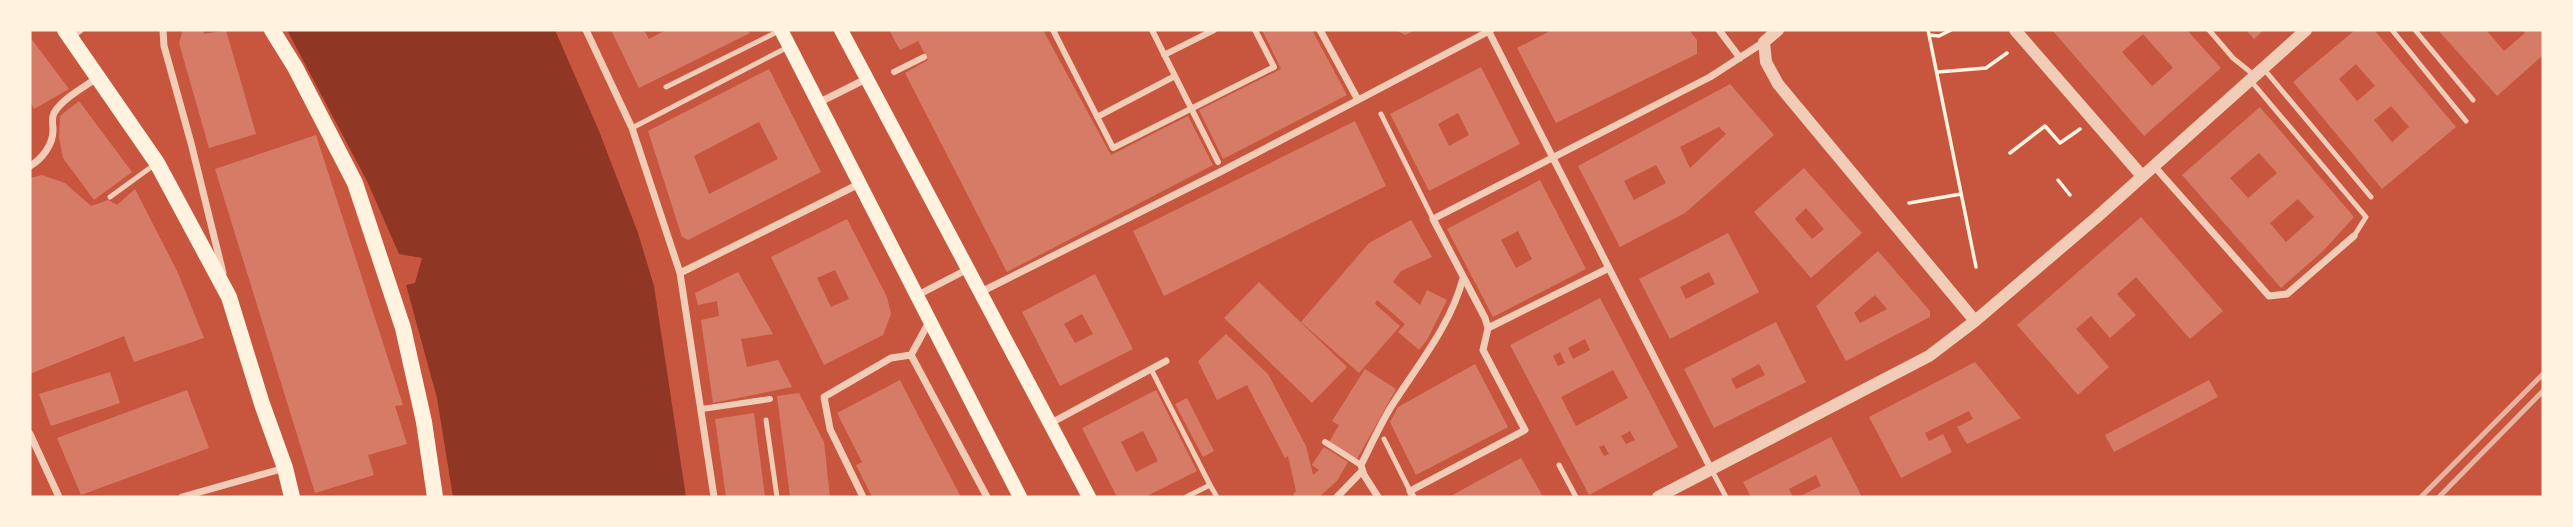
<svg xmlns="http://www.w3.org/2000/svg" width="2573" height="527" viewBox="0 0 2573 527" font-family="'PT Sans',sans-serif">
  <style>
    .water { fill: #8f3625 }
    .building { fill: #d67c66; fill-rule: evenodd }
    .lines { fill: none; stroke-linecap: round; stroke-linejoin: round }
    .path { stroke: #fff3e0; stroke-width: 3.5 }
    .service { stroke: #f1ccb7; stroke-width: 5 }
    .pedestrian { stroke: #f1ccb7; stroke-width: 6 }
    .minor { stroke: #f1ccb7; stroke-width: 7 }
    .tertiary { stroke: #f1ccb7; stroke-width: 12 }
    .secondary { stroke: #fff3e0; stroke-width: 14 }
    .primary { stroke: #fff3e0; stroke-width: 16 }
    .rail { stroke: #e9b49f; stroke-width: 5 }
  </style>
  <rect width="100%" height="100%" fill="#c8553d"/>
  <path class="water" d="M287,30H555L599,131L638,233L654,286L686,497H453L437,398L406,285L415,283L422,258L399,254L367,181Z"/>
  <path class="building" d="M183,30H204V34L226,30L256,134L209,148L179,43Z
    M611,30H644L649,39L666,30H748L750,33L639,88Z
    M889,30H1043L1111,155L1188,116L1213,165L1007,272L905,73L928,60L918,41L900,50Z
    M1262,30H1312L1347,95L1223,159L1199,110L1281,69Z
    M1396,30H1415L1405,35Z
    M1552,30H1689L1697,40V54L1556,123L1517,48Z
    M2052,30H2187L2221,68L2144,136ZM2143,34L2173,68L2152,86L2122,52Z
    M2246,30H2264L2254,39Z
    M2355,30H2374L2456,127L2382,189L2293,82ZM2356,64L2375,86L2357,101L2339,79ZM2391,106L2409,127L2392,142L2374,120Z
    M2438,30H2486L2504,51L2525,33L2522,30H2543V55L2497,96Z
    M30,37L69,89L34,109L30,101Z
    M1481,67L1520,144L1429,191L1390,114ZM1458,113L1469,135L1449,146L1438,124Z
    M769,69L821,172L688,240L682,237L648,131ZM759,122L778,159L709,194L694,156Z
    M1730,84L1774,135L1685,213L1620,247L1578,166ZM1719,127L1726,134L1690,168L1680,147ZM1656,165L1666,183L1634,200L1624,181Z
    M79,101L132,172L94,200L63,158L59,137L60,116Z
    M2260,107L2354,217L2324,250L2281,288L2182,175ZM2259,153L2277,173L2248,198L2230,178ZM2298,199L2314,217L2286,242L2270,223Z
    M1355,121L1386,186L1164,296L1133,231Z
    M316,135L403,405L395,406L407,444L368,455L374,475L315,493L215,169Z
    M1804,168L1862,233L1811,278L1754,212ZM1806,208L1824,229L1812,239L1795,219Z
    M42,175L65,183L91,206L108,200L117,205L135,189L178,273L204,338L134,362L124,336L30,374V178Z
    M1540,180L1586,269L1493,317L1447,229ZM1518,231L1532,259L1516,268L1501,240Z
    M2141,217L2223,311L2190,339L2136,277L2117,294L2136,315L2110,338L2091,316L2076,329L2109,367L2078,395L2017,325Z
    M847,219L887,297L891,314L883,335L824,365L771,257ZM835,270L849,299L831,307L817,278Z
    M1411,220L1432,257L1401,271L1393,282L1420,305L1427,290L1447,300L1427,340L1419,350L1398,332L1405,324L1377,300L1375,304L1400,326L1359,373L1301,322L1369,243Z
    M1728,233L1759,292L1670,339L1639,279ZM1709,272L1715,284L1686,299L1680,287Z
    M1878,251L1930,311V317L1846,361L1816,306ZM1875,295L1887,309L1860,323L1854,313Z
    M738,272L773,334L741,339L747,367L778,360L792,387L713,403L701,320L719,316L717,301L698,305L695,293Z
    M1095,274L1133,349L1060,386L1022,312ZM1082,314L1093,334L1075,343L1064,324Z
    M1259,282L1347,367L1312,403L1224,318Z
    M1600,298L1678,447L1589,495L1510,345ZM1585,339L1590,350L1573,359L1568,348ZM1560,352L1565,363L1558,366L1553,356ZM1613,370L1628,398L1576,426L1561,397ZM1630,431L1635,440L1626,444L1621,436ZM1604,445L1609,454L1604,456L1599,447Z
    M1776,322L1806,382L1714,428L1684,369ZM1759,364L1765,375L1736,389L1731,379Z
    M1226,334L1268,374L1306,446L1313,475L1319,470L1312,465L1324,447L1348,462L1337,481L1319,497H1295L1293,494L1296,491L1288,456L1285,458L1247,385L1217,400L1198,361Z
    M1975,362L2021,418L1967,444L1957,427L1973,419L1969,411L1925,433L1929,441L1943,434L1952,452L1901,478L1869,417Z
    M1475,364L1508,427L1416,475L1390,422L1398,407Z
    M1365,369L1396,389L1357,459L1329,442L1339,425L1332,421Z
    M110,372L120,403L51,426L39,394Z
    M900,380L918,415L961,497H872L856,465L862,462L837,413Z
    M2209,380L2218,397L2114,452L2105,435Z
    M187,390L209,448L81,495L57,438Z
    M1156,390L1197,471L1145,497H1117L1082,428ZM1143,431L1158,461L1136,472L1121,442Z
    M799,393L824,442L830,497H790L777,396Z
    M1187,398L1214,451L1203,457L1175,404Z
    M754,413L765,497H726L715,419Z
    M1831,437L1862,497H1798L1821,486L1816,475L1789,489L1793,497H1751L1743,482Z
    M1521,458L1543,497H1449L1478,481Z"/>
  <g class="lines">
    <path class="path" d="M1928,30L1976,267
      M1929,35L1939,36L1951,30
      M1938,72L1986,68L2007,53
      M2010,153L2045,126L2060,143L2080,129
      M2058,180L2070,195
      M1909,203L1961,194"/>
    <path class="service" d="M2209,30L2233,58L2254,75
      M2392,30L2466,121
      M2415,30L2473,100
      M2263,68L2371,197
      M2251,81L2366,217L2354,236
      M666,87L779,31
      M1381,114L1433,219
      M632,128L788,47
      M110,197L154,165
      M1151,369L1210,485L1186,497
      M766,420L777,497
      M1384,439L1410,491
      M1559,465L1576,497
      M1711,469L1726,497
      M1210,485L1217,497"/>
    <path class="pedestrian" d="M1053,30L1113,148L1274,67L1255,30
      M1152,30L1218,162
      M1164,55L1214,30
      M894,72L924,57
      M1097,117L1175,76
      M702,409L770,399
      M1325,442L1361,465"/>
    <path class="minor" d="M163,30L164,46L191,143L223,273
      M586,30L632,128L680,273L714,497
      M1320,30L1358,100L1491,30
      M1488,30L1711,469
      M1719,30L1740,58
      M71,37L80,30
      M818,103L866,79
      M30,166C42,159 53,145 53,130C53,124 51,119 54,113C62,99 84,87 97,78
      M2154,166L2269,296L2287,294L2354,236
      M680,273L859,184
      M981,292L1222,171L1358,100
      M916,296L968,269
      M1488,328L1609,268
      M911,355L987,497
      M1051,423L1166,361
      M30,434L59,497
      M182,497L285,468
      M863,497L830,429L824,397L891,358L911,355L929,322
      M1337,497L1362,471
      M1378,497L1364,475L1361,465C1371,445 1380,425 1391,407C1417,366 1451,325 1463,278
      M1413,497L1410,491L1525,430L1483,350L1488,328L1485,318L1433,219L1710,77L1764,42"/>
    <path class="tertiary" d="M1778,30L1764,42L1766,62L1778,84L1975,321
      M2015,30L2142,176
      M1658,497L1929,356L1975,321L2097,217L2306,30"/>
    <path class="secondary" d="M781,30L1020,497
      M841,30L1089,497"/>
    <path class="primary" d="M65,30L157,163L229,297L262,404L285,468L292,497
      M272,30L295,67L355,183L403,328L424,422L435,497"/>
    <path class="rail" d="M2421,497L2543,374
      M2439,497L2543,391"/>
  </g>
  <rect width="2573" height="527" fill="none" stroke="#fff3e0" stroke-width="63"/>
</svg>
